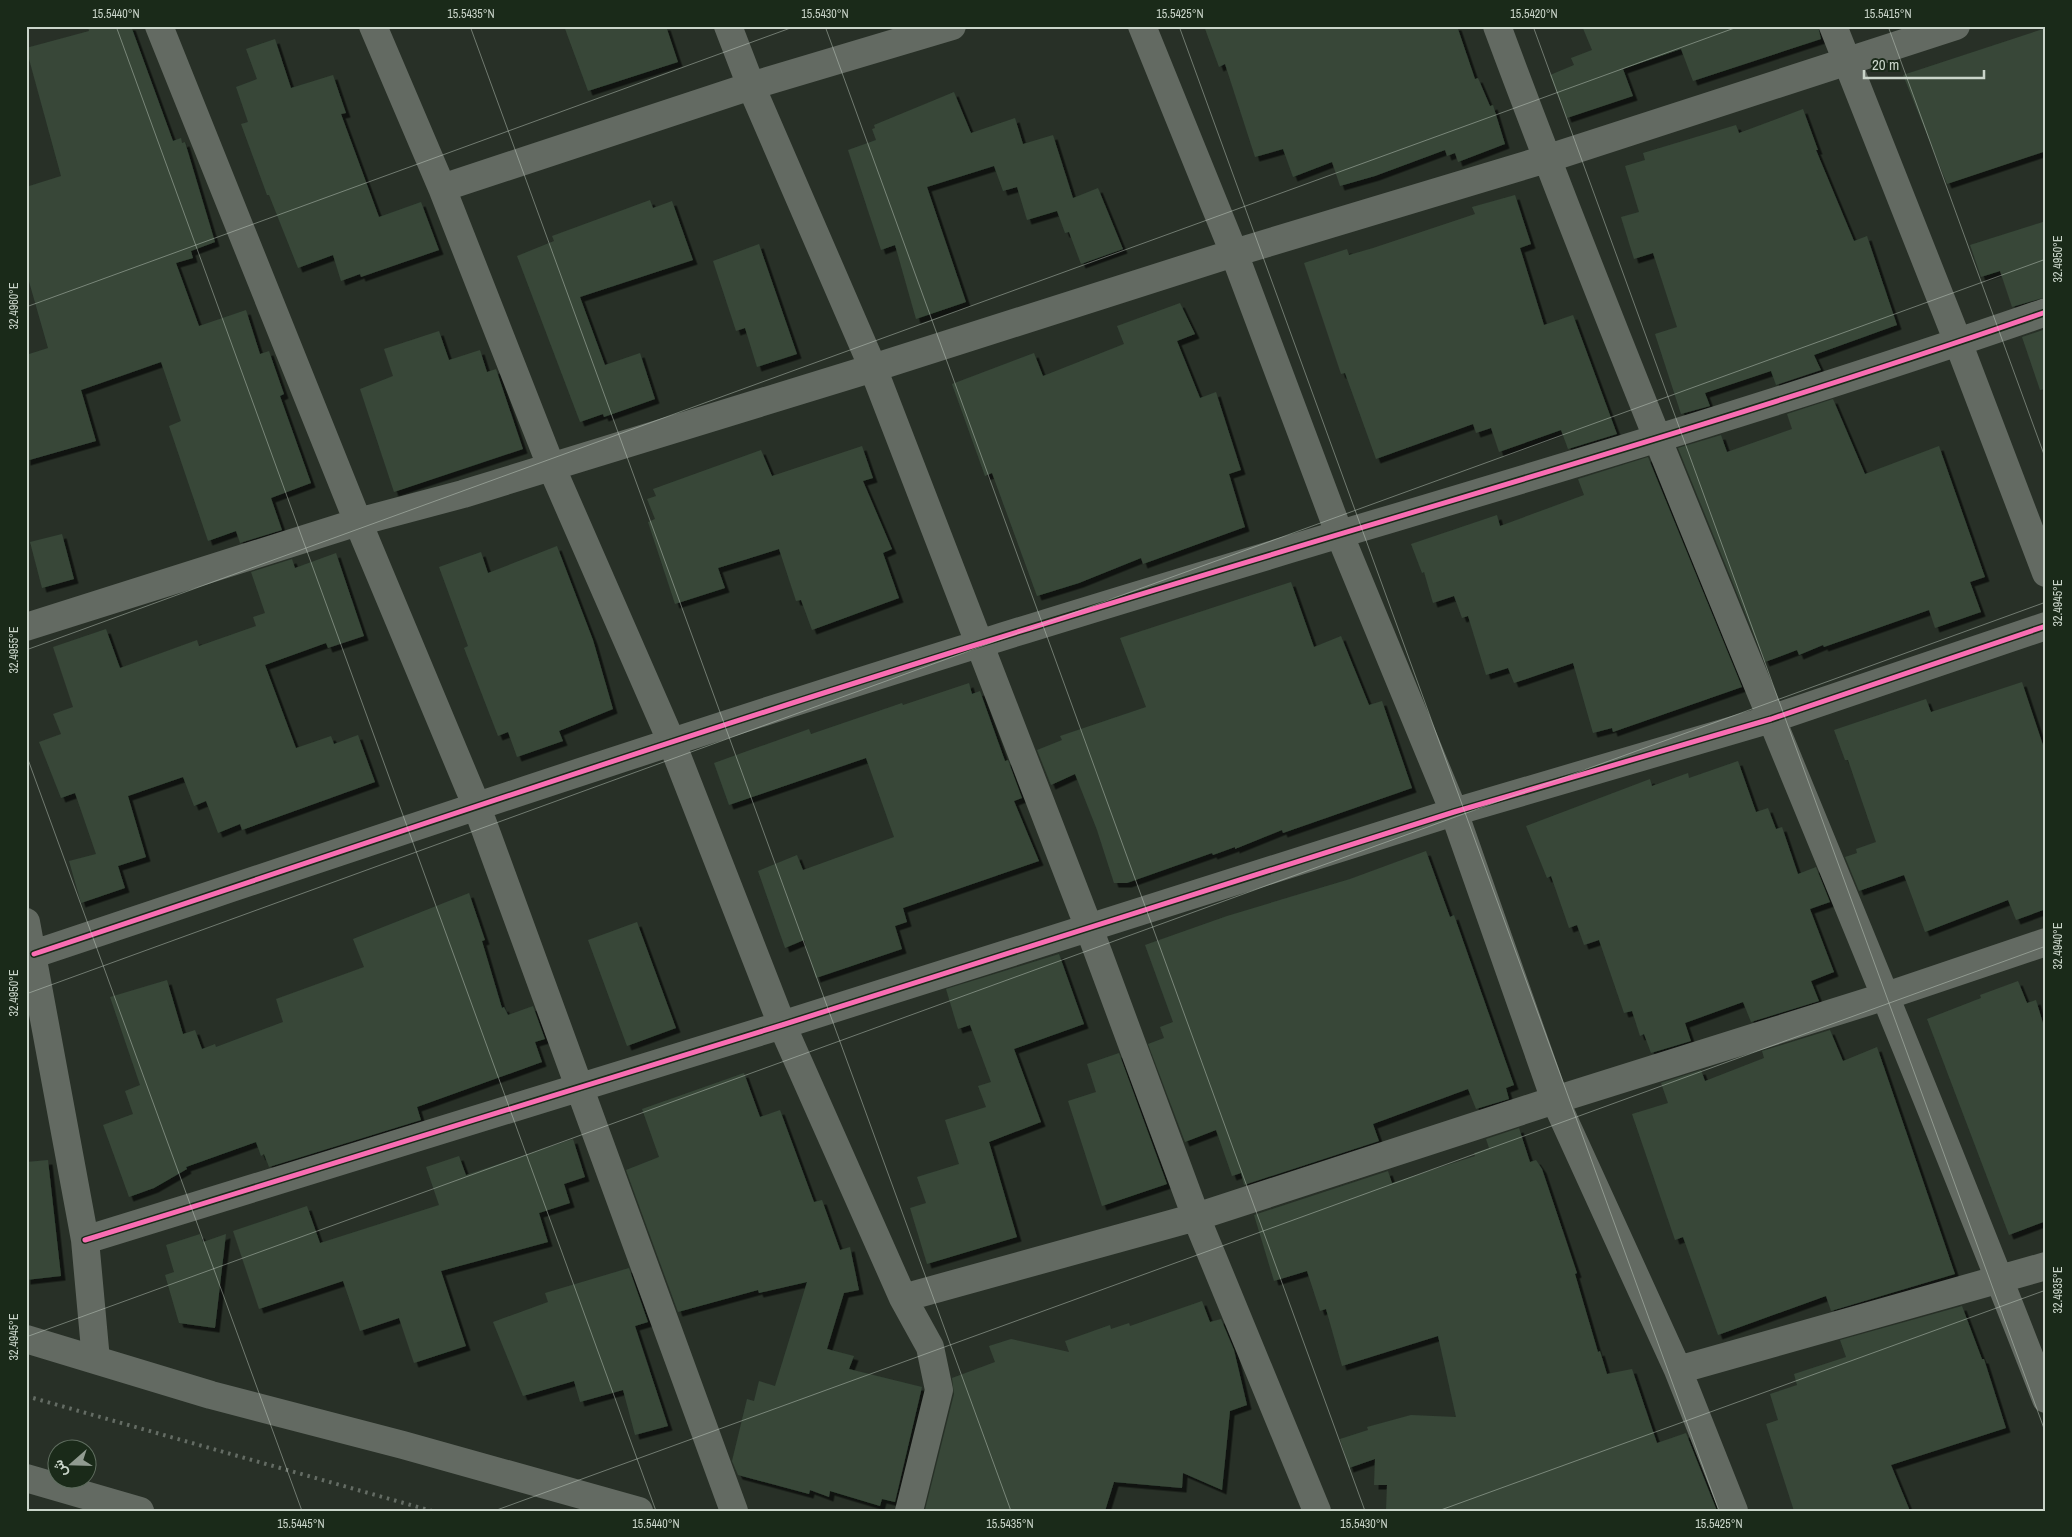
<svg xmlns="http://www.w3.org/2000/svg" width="2072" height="1537" viewBox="0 0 2072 1537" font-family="'Archivo Narrow',Vazirmatn,sans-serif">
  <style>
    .building { fill: #374738; filter: url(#shadow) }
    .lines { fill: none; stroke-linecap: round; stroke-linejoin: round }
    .minor { stroke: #636a62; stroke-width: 28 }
    .rail { stroke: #646c64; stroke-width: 4; stroke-dasharray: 2.5 5; stroke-linecap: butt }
    .cycleway-casing { stroke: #1a2a19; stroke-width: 8 }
    .cycleway { stroke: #f96db3; stroke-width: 5 }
    .ticks { fill: none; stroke: #cad5ca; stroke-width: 1; stroke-opacity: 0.45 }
    .neatline { fill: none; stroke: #cad5ca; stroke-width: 2 }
    .ticks-label { font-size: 12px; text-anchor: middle; fill: #cad5ca }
  </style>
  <defs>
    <filter id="shadow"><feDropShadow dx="4.5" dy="4.5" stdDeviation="0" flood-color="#0009"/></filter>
  </defs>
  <rect width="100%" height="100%" fill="#283027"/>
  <path class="building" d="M88,26H131L173,141L181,138L182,143L185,142L215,242L191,251L193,258L176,263L199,326L246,310L260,354L269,351L284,394L280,396L311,483L271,498L282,530L240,543L236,531L208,541L169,426L181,421L161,362L81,390L96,441L26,461V355L48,348L26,271V187L61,176L26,48L89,31Z
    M564,26H666L678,62L588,91Z
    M1204,26H1457L1475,79L1478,78L1490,106L1493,105L1505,144L1458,162L1455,153L1447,156L1445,150L1375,176L1340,186L1332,162L1293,177L1283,149L1255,157L1225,64L1219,67Z
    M1582,26H1818L1821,39L1693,81L1681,49L1623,69L1633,96L1567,118L1550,75L1574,65L1571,58L1592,50Z
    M2046,28V151L1947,184L1903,75Z
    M275,39L291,88L333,75L346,113L341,114L379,217L421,202L439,250L361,277L360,274L341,281L333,255L298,268L269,195H267L241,124L248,122L236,87L257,79L246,49Z
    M954,92L971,133L1015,118L1023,144L1053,135L1073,198L1098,188L1123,249L1081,264L1069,232L1065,233L1057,211L1027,220L1017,187L1003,191L994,166L927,187L966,302L916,319L895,245L881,250L848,150L876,140L872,129L875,128L874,125Z
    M1803,109L1818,150H1816L1854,241L1867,236L1897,325L1814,355L1821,370L1776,385L1771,371L1705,393L1710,406L1681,414L1655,334L1677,327L1653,253L1634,259L1621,217L1639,212L1625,166L1645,160L1643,153L1736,125L1739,133Z
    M1515,195L1531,244L1520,248L1544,325L1573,315L1617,434L1568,449L1561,430L1499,452L1491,428L1476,433L1473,424L1376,459L1345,373L1341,374L1304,263L1347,249L1349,255L1373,248L1475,214L1472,207Z
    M650,200L653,208L672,201L693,260L580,297L605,365L640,353L655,399L604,417L603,414L580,422L517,256L554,241L552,236Z
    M2046,221V297L2012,307L2000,271L1981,277L1970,245Z
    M759,244L797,354L757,367L745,328L736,331L713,261Z
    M1180,303L1195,334L1177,341L1200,398L1216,392L1241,470L1229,474L1245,527L1143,564L1141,558L1079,583L1037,596L992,473L985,476L952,384L1034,353L1043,376L1124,344L1117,326Z
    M2046,329V389L2040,390L2022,337Z
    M439,331L449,360L480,350L487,372L496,369L523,449L394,492L360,389L393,376L384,349Z
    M1833,399L1865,474L1939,446L1985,577L1970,582L1981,612L1935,628L1929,610L1824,647L1823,645L1799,655L1797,650L1765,662L1678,448L1721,435L1727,452L1792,429L1787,414Z
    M862,446L873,478L863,481L892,549L883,553L899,598L812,630L801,600L796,601L779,549L718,568L725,588L675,604L648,522L655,519L647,499L656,496L653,489L761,450L772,476Z
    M1648,457L1742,687L1613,732L1612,728L1593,733L1573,663L1514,683L1508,668L1486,675L1468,616L1462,618L1454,596L1433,603L1424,572L1422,573L1411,544L1497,515L1500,526L1584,495L1578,479Z
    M62,534L74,579L42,588L30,542Z
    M557,546L593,640L613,709L559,731L563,741L517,757L508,732L498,736L464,648L468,646L439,567L481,552L488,573Z
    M336,553L364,636L328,648L326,643L265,665L296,748L331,736L334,744L358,735L375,782L242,830L240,824L218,833L206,801L194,806L183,777L128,796L146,857L118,866L125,888L81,903L69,861L96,854L75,793L61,798L39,742L61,734L53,714L73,707L53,647L106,629L120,668L197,640L199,646L256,626L253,617L265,613L251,572L292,559L295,568Z
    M1291,582L1314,647L1341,636L1369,705L1382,701L1412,788L1283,833L1282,830L1235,849V847L1213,855L1212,853L1127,883H1114L1097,830L1075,774L1051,785L1037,750L1062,740L1060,736L1146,707L1120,638Z
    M2022,682L2046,754V909L2016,920L2008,900L1925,932L1904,875L1859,891L1845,857L1857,853L1856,849L1876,842L1848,760H1845L1834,730L1926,699L1931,712Z
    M969,683L972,694L980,691L1005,761L1008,760L1022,798L1014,801L1039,861L903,908L907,922L895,926L902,949L816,978L804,940L785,948L758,871L797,855L803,870L894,837L866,758L729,805L714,763L809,729L811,734L902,703L903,705Z
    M1738,761L1756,812L1768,808L1776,829L1782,827L1798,874L1816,867L1830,902L1810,909L1834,972L1811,981L1819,1001L1751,1022L1743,1002L1685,1023L1691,1041L1651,1053L1644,1034L1640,1036L1632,1011L1624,1013L1599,940L1584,945L1577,925L1569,928L1551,876L1547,878L1526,826L1650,779L1652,786L1688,773L1689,778Z
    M1426,851L1450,917L1454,915L1514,1085L1506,1088L1509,1099L1476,1109L1468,1089L1373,1124L1379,1141L1244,1185L1241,1173L1232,1176L1216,1130L1185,1142L1148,1044L1164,1038L1160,1027L1173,1022L1145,945L1227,916L1350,879Z
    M469,893L485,940L482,941L502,1008L504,1007L508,1015L533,1006L545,1039L535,1042L542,1062L417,1107L421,1120L269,1167L264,1154L261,1156L256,1142L186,1167L187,1169L154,1188L129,1197L103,1125L133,1114L125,1091L140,1085L110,997L167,980L183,1034L195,1030L202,1049L215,1044L216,1047L283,1022L276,999L364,967L353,939Z
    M637,922L676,1028L627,1046L588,940Z
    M1059,954L1084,1024L1014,1049L1041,1122L989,1142L1017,1237L927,1264L910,1208L926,1203L917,1177L959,1164L945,1120L986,1107L978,1086L991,1082L970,1025L958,1029L946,989Z
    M2018,981L2027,1003L2036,1000L2046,1033V1221L2009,1235L1927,1019L1981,998L1980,995Z
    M1830,1030L1843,1061L1877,1047L1955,1274L1831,1311L1826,1296L1718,1335L1683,1237L1675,1240L1632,1114L1668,1103L1661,1083L1701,1070L1705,1081L1764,1058L1762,1051Z
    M1119,1053L1167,1184L1102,1206L1068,1101L1096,1092L1087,1064Z
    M744,1073L760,1117L780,1110L814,1202L822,1200L840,1250L850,1247L859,1290L844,1293L827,1349L854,1356L849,1369L922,1387L895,1502L882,1499L880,1506L830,1491L829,1497L810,1490L809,1494L738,1475L732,1461L747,1399L754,1401L759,1381L775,1386L807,1282L759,1293L758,1290L678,1312L626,1170L659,1157L642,1109Z
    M1519,1128L1530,1162L1536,1160L1542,1169L1577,1273L1575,1274L1598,1352L1600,1351L1607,1374L1632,1369L1657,1443L1686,1433L1717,1511H1386L1387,1485H1374L1375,1459L1349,1468L1340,1439L1368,1430L1367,1427L1411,1415L1456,1417L1438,1336L1342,1366L1326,1309L1320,1311L1307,1271L1274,1281L1254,1215L1388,1171L1392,1183L1475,1156L1474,1153L1489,1148L1486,1139Z
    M573,1139L585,1177L564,1184L570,1203L539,1213L548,1242L441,1271L466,1346L414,1363L399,1318L360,1331L343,1281L259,1309L233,1231L307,1206L320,1243L439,1205L426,1167L459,1156L466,1175Z
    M48,1160L61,1276L26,1280V1162Z
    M200,1234L203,1242L226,1234L215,1328L179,1323L165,1275L174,1272L166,1245Z
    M629,1268L648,1322L635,1326L668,1426L635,1435L623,1390L580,1402L574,1381L523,1396L493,1322L548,1302L545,1293Z
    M1202,1301L1210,1322L1221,1319L1234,1350L1247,1405L1230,1411L1222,1490L1183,1473L1182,1488L1114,1482L1105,1511L925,1510L954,1394L952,1378L995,1362L989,1346L1011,1339L1069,1352L1065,1341L1110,1325L1111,1329L1129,1323L1130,1326Z
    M1962,1306L1982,1359H1984L2006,1428L1891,1465L1910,1511H1794L1766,1424L1778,1420L1770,1394L1797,1385L1794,1374L1846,1357L1840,1340Z"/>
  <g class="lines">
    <path class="minor" d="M159,26L358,522L477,807L734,1511
      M373,26L442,188L551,466L672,743L782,1025L903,1298L930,1347L939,1390L909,1511
      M728,26L751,86L873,368L1089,928L1196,1217L1317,1511
      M1142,26L1234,253L1339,533L1454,812L1555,1100L1678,1370L1734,1511
      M1497,26C1669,488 1868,939 2046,1399
      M1833,26L1958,342L2046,573
      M442,188L751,86L952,26
      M26,627L358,522L463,494L873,368L1234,253L1546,159L1956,26
      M26,922L85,1240L96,1360
      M34,954C349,849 664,742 982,643C1336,532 1695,434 2046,312
      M85,1240L782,1025L1454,812L1771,719L2046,626
      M903,1298L1196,1217L1555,1100L1886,996L2046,942
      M26,1339L211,1395L403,1445L639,1511
      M1678,1370L2046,1266
      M26,1478L140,1511"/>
    <path class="rail" d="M26,1396L432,1511"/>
    <g class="cycleway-casing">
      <path id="cycleway" d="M34,954C349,849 664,742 982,643C1336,532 1695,434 2046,312
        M85,1240L782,1025L1454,812L1771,719L2046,626"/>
    </g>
    <use href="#cycleway" class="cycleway"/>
  </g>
  <path class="ticks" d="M116,26L656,1511M470,26L1011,1511M825,26L1365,1511M1179,26L1719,1511M1533,26L2046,1434M1888,26L2046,460M26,307L796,26M26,650L1740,26M26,754L302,1511M26,994L2046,259M26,1337L2046,602M494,1511L2046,946M1438,1511L2046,1290"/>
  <rect width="2072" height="1537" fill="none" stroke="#1a2a19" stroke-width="55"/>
  <g transform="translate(72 1464) rotate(250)"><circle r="24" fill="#1a2a19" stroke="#606e60"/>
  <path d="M0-4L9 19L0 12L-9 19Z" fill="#919b91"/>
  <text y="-8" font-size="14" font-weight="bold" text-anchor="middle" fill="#cad5ca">ش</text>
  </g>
  <path d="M1864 70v8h120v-8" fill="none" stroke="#cad5ca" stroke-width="2.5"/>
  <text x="1872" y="70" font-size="15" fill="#cad5ca" stroke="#1a2a19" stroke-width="4" paint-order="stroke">20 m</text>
  <rect x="28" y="28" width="2016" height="1482" class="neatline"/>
  <g class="ticks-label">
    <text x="116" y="18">15.5440°N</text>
    <text x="471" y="18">15.5435°N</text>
    <text x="825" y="18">15.5430°N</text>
    <text x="1180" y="18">15.5425°N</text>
    <text x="1534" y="18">15.5420°N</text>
    <text x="1888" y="18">15.5415°N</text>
    <text transform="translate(2058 259) rotate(-90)" y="4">32.4950°E</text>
    <text transform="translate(14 306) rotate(-90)" y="4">32.4960°E</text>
    <text transform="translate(2058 603) rotate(-90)" y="4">32.4945°E</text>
    <text transform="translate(14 650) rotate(-90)" y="4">32.4955°E</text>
    <text transform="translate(2058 946) rotate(-90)" y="4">32.4940°E</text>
    <text transform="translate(14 993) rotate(-90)" y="4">32.4950°E</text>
    <text transform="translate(2058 1290) rotate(-90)" y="4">32.4935°E</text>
    <text transform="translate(14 1337) rotate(-90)" y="4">32.4945°E</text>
    <text x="301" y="1528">15.5445°N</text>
    <text x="656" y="1528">15.5440°N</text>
    <text x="1010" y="1528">15.5435°N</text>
    <text x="1364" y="1528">15.5430°N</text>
    <text x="1719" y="1528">15.5425°N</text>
  </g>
</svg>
